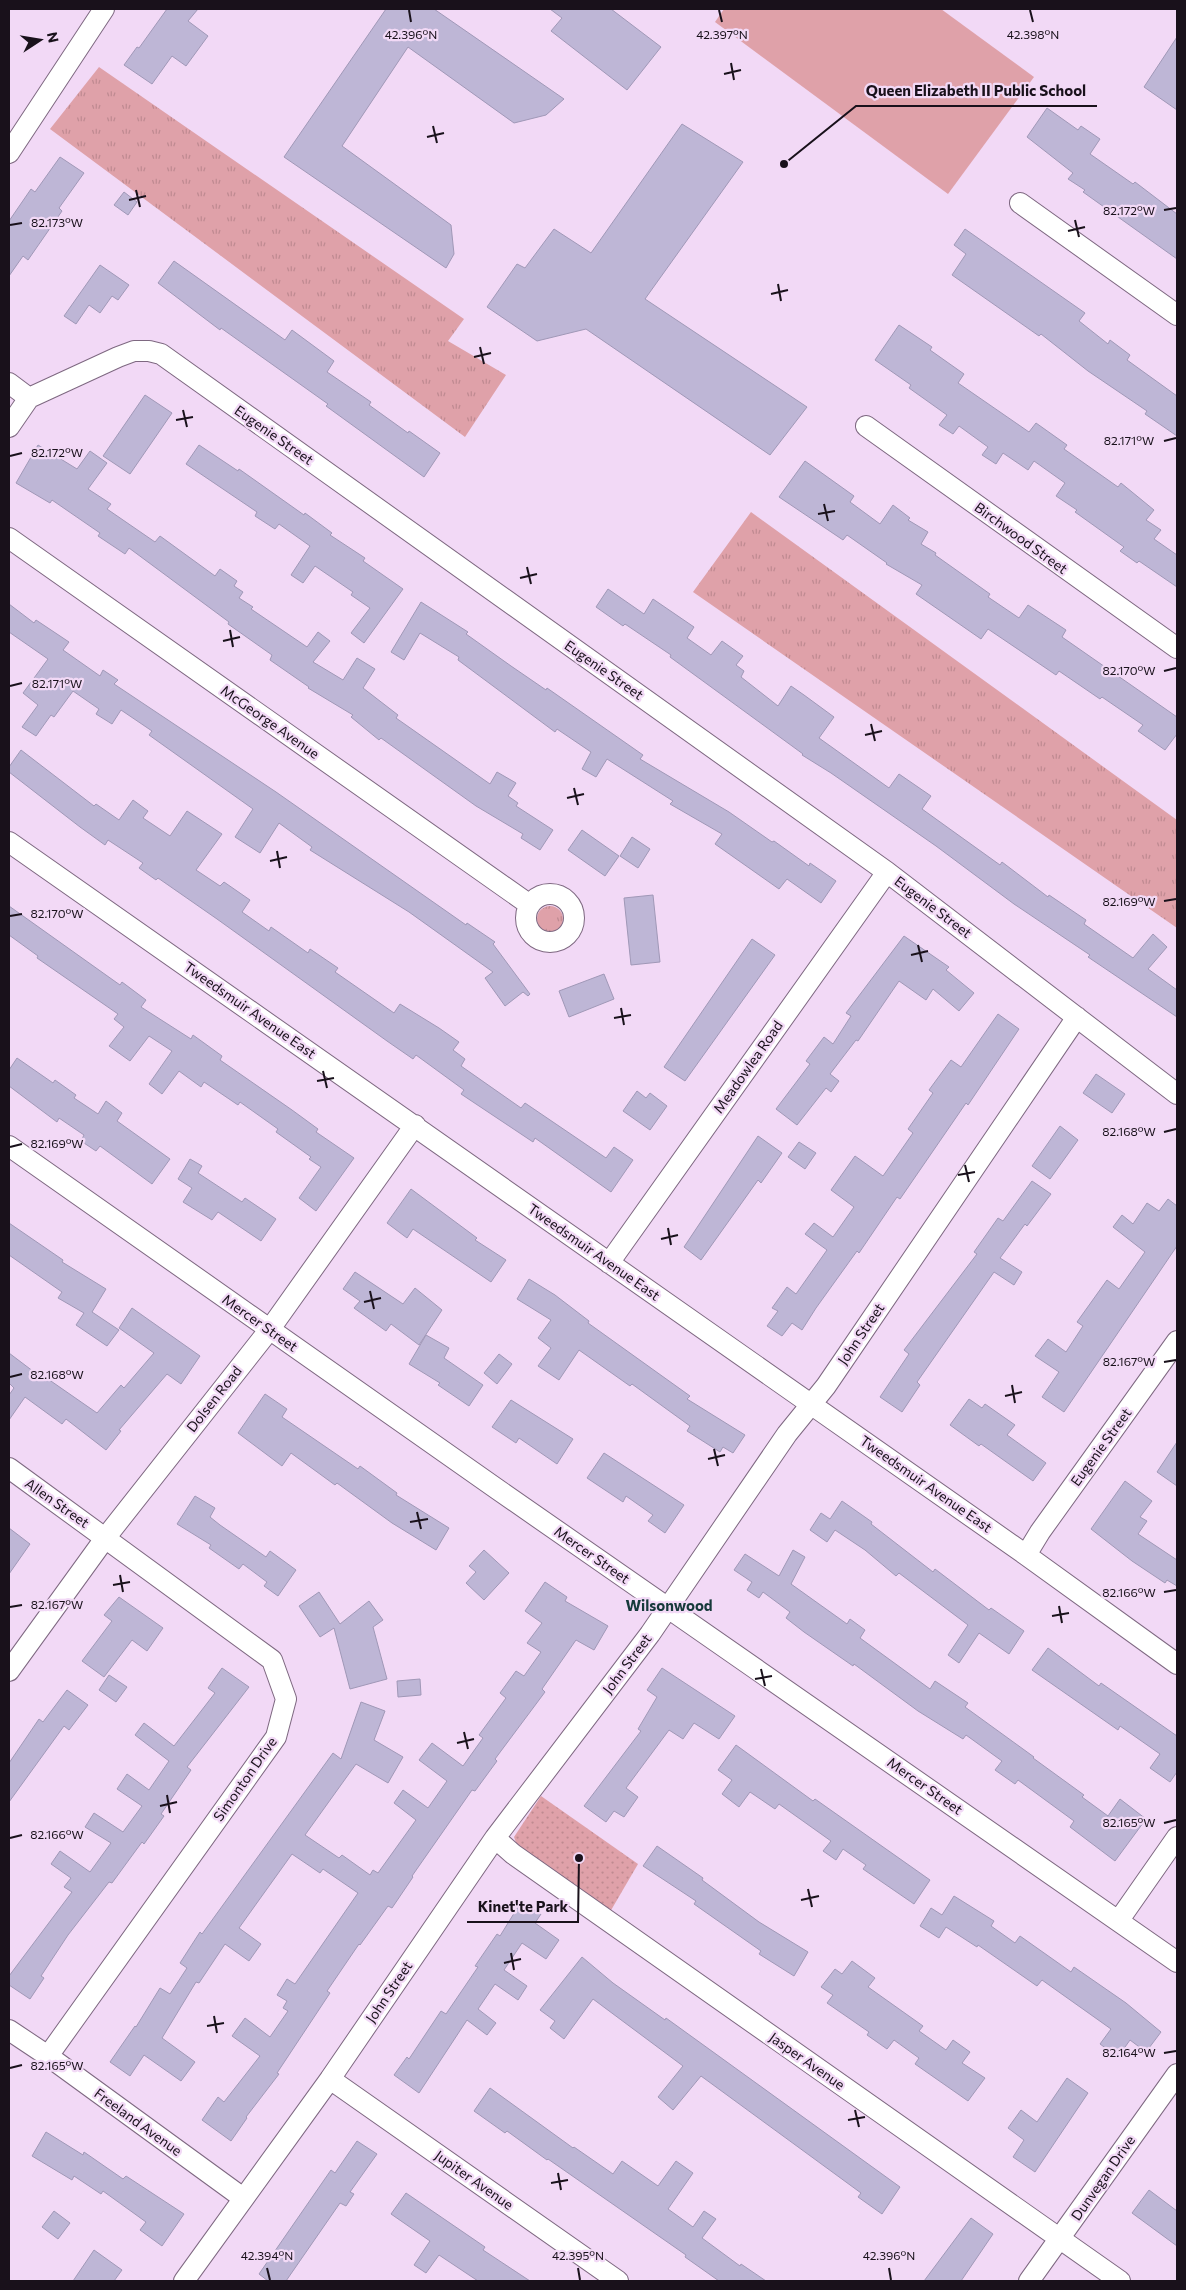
<svg xmlns="http://www.w3.org/2000/svg" width="1186" height="2290" viewBox="0 0 1186 2290" font-family="Commissioner,sans-serif">
  <style>
    .grass { fill: url(#grass-tufts) }
    .park { fill: url(#park-dots) }
    .pitch { fill: #dfa1a9 }
    .building { fill: #beb6d6; stroke: #a098b7 }
    .lines { fill: none; stroke-linecap: round; stroke-linejoin: round }
    .minor-casing { stroke: #7e6881; stroke-width: 22 }
    .minor { stroke: #fff; stroke-width: 20 }
    .ticks { fill: none; stroke: #19111b; stroke-width: 2 }
    .labels { text-anchor: middle; stroke-width: 4.5; stroke-linejoin: round; paint-order: stroke }
    .street-label { font-size: 14px; fill: #19111b; stroke: #f2d9f6 }
    .neighbourhood-label { font-size: 15px; font-weight: bold; fill: #16393a; stroke: #f2d9f6 }
    .ticks-label { font-size: 12px; text-anchor: middle; fill: #19111b; stroke: #f2d9f6; stroke-width: 4.5; stroke-linejoin: round; paint-order: stroke }
    .leader { fill: none; stroke: #19111b; stroke-width: 2 }
    .callout-dot { fill: #19111b; stroke: #f2d9f6; stroke-width: 2 }
    .callout-label { font-size: 15px; text-anchor: middle; font-weight: bold; fill: #19111b; stroke: #f2d9f6; stroke-width: 4.5; stroke-linejoin: round; paint-order: stroke }
  </style>
  <defs>
    <pattern id="grass-tufts" width="24" height="20" patternUnits="userSpaceOnUse" patternTransform="scale(1.25)"><rect width="24" height="20" fill="#dfa1a9"/><path d="M3 7l-1-3M5 7V3M7 7l1-3M15 17l-1-3M17 17v-4M19 17l1-3" fill="none" stroke="#bf8a91"/></pattern>
    <pattern id="park-dots" width="8" height="8" patternUnits="userSpaceOnUse" patternTransform="scale(1.25)"><rect width="8" height="8" fill="#dfa1a9"/><path d="M2 2h.1M6 6h.1" fill="none" stroke="#bf8a91" stroke-width="1.8" stroke-linecap="round"/></pattern>
  </defs>
  <rect width="100%" height="100%" fill="#f2d9f6"/>
  <path class="grass" d="M99,67L464,319L448,341L506,375L465,437L50,129Z
    M751,512L1177,820V928L693,592Z
    M537 919a13 13 0 1 1 26 0a13 13 0 1 1-26 0Z"/>
  <path class="park" d="M541,1796L638,1864L610,1912L519,1851L514,1837Z"/>
  <path class="pitch" d="M724,9H941L1034,77L948,194L715,22Z"/>
  <path class="building" d="M167,9H198L188,21L208,36L186,66L172,56L152,84L124,65L137,47L139,48Z
    M386,9H434L564,99L546,115L514,123L408,47L342,146L451,225L454,254L446,268L284,157Z
    M550,9H611L661,47L627,90L551,31L562,18Z
    M1177,37V110L1144,87Z
    M1047,108L1078,130L1081,126L1100,139L1090,154L1133,184L1135,182L1177,214V259L1083,192L1085,190L1068,179L1073,173L1027,137Z
    M682,124L743,162L645,299L807,407L770,455L586,329L537,341L487,307L517,264L525,268L554,229L591,253Z
    M60,157L84,173L59,208L62,211L28,260L23,256L9,276V221L31,189L35,192Z
    M124,192L137,202L128,215L114,205Z
    M965,229L1085,313L1079,321L1108,344L1110,340L1130,355L1127,360L1177,396V436L1145,414L1147,411L1088,371L1041,334L1039,336L952,275L966,254L954,245Z
    M174,261L285,340L292,330L334,361L327,372L371,402L369,405L408,433L409,431L440,453L424,477L326,406L328,404L221,328L220,330L158,283Z
    M100,265L129,285L118,300L112,296L100,313L89,305L76,324L64,316Z
    M899,325L932,347L930,350L964,374L958,383L1029,432L1036,423L1067,445L1064,449L1118,487L1121,483L1154,510L1146,520L1161,530L1154,539L1177,555V587L1139,561L1137,563L1120,551L1124,547L1075,512L1077,510L1056,496L1065,483L1034,461L1028,470L1003,453L996,464L982,455L988,447L959,426L953,434L939,425L947,415L909,388L911,385L875,360Z
    M145,395L172,413L130,474L103,456Z
    M38,445L77,469L90,451L107,463L88,489L111,504L107,509L155,542L160,536L215,576L220,569L237,581L234,586L243,592L239,598L253,607L251,609L307,647L318,632L330,641L313,662L343,680L357,658L375,669L363,688L398,715L396,718L490,784L497,772L516,783L508,796L518,803L516,806L553,830L540,850L521,838L523,834L476,806L381,738L379,740L351,717L353,715L308,688L309,687L270,660L272,655L228,624L229,622L129,548L125,554L98,536L100,533L52,500L50,503L16,483Z
    M199,445L238,471L239,469L304,515L305,513L332,533L330,535L365,558L363,561L403,589L364,643L351,633L370,608L351,595L353,592L315,566L303,583L291,575L310,546L279,524L275,529L255,516L257,512L186,464Z
    M805,461L854,496L850,502L880,524L893,505L910,518L908,520L928,532L921,544L936,553L935,555L990,594L988,597L1019,618L1028,605L1066,630L1062,637L1177,717V734L1165,750L1138,731L1143,725L1102,697L1100,699L1059,671L1056,675L988,629L981,639L916,594L922,585L886,564L887,563L847,535L843,540L779,497Z
    M608,589L644,614L653,599L694,627L687,638L711,655L722,641L743,656L736,665L744,671L741,677L778,706L791,686L804,695L834,717L819,738L889,788L899,774L931,796L922,809L1000,865L1002,862L1048,897L1049,895L1086,920L1084,924L1133,958L1153,934L1167,947L1148,969L1177,990V1017L1088,957L1090,955L1014,904L936,846L831,773L802,755L803,754L670,657L671,655L625,624L623,626L596,607Z
    M421,602L468,632L466,634L511,666L546,690L547,688L643,755L640,759L729,812L772,842L774,841L809,866L810,863L836,881L821,903L787,879L779,889L715,844L722,834L670,804L673,801L607,759L596,777L582,769L591,752L557,729L555,732L458,660L459,657L420,633L404,660L391,652Z
    M9,604L34,623L36,620L69,642L63,650L100,676L103,670L118,680L114,684L276,792L466,925L467,923L495,942L493,944L530,994L528,996L523,992L505,1006L485,978L493,972L409,912L310,850L312,847L279,823L260,853L235,837L253,809L149,735L152,731L121,710L112,724L96,714L99,709L73,691L54,717L51,715L36,736L22,727L38,705L23,693L48,659L9,632Z
    M21,750L94,806L96,804L119,820L133,800L148,811L143,818L170,836L187,811L222,834L196,870L220,886L224,882L250,900L242,912L269,931L271,927L308,953L310,949L338,968L335,972L394,1013L400,1004L439,1028L459,1042L453,1050L465,1059L461,1066L521,1108L525,1103L606,1158L614,1147L633,1160L611,1192L535,1138L533,1142L461,1094L464,1090L416,1055L413,1059L387,1041L217,919L158,878L156,880L139,868L143,863L108,840L105,845L80,827L9,772V767Z
    M582,830L619,856L605,876L568,850Z
    M632,837L650,849L638,868L620,856Z
    M653,895L660,962L631,965L624,898Z
    M9,906L120,985L122,982L146,1000L141,1007L191,1039L193,1035L222,1056L220,1060L292,1110L318,1129L316,1132L354,1158L316,1211L299,1198L321,1167L309,1159L311,1157L276,1132L278,1129L240,1102L238,1105L204,1082L201,1087L179,1071L162,1094L149,1084L172,1051L149,1036L130,1061L109,1046L124,1027L114,1019L118,1014L37,958L38,956L9,935Z
    M904,936L949,967L946,970L974,993L959,1011L933,989L926,1000L899,981L858,1041L856,1040L830,1074L839,1081L831,1092L826,1088L797,1125L776,1109L810,1064L806,1061L824,1037L833,1044L851,1016L846,1013Z
    M752,939L775,955L685,1081L664,1067Z
    M604,974L614,999L569,1017L559,991Z
    M998,1014L1019,1029L968,1105L966,1103L900,1199L897,1197L859,1253L857,1251L816,1308L802,1330L792,1323L782,1336L767,1326L778,1311L772,1308L787,1287L796,1294L827,1250L805,1234L814,1223L833,1237L854,1207L831,1190L855,1156L883,1176L913,1133L908,1129L933,1093L929,1090L951,1060L961,1067Z
    M17,1058L53,1083L55,1080L76,1095L74,1098L98,1114L106,1101L122,1113L117,1121L170,1159L152,1184L100,1146L96,1151L81,1141L84,1135L59,1118L57,1122L9,1086V1070Z
    M1096,1074L1125,1094L1112,1113L1083,1093Z
    M637,1091L646,1098L650,1093L667,1106L650,1130L623,1111Z
    M1060,1126L1078,1140L1050,1179L1032,1166Z
    M758,1136L782,1153L761,1183L758,1180L701,1260L684,1247Z
    M799,1142L816,1153L805,1169L788,1157Z
    M190,1159L202,1166L198,1173L242,1202L245,1198L276,1219L261,1241L218,1212L212,1220L183,1202L192,1188L178,1179Z
    M1032,1181L1051,1194L1027,1226L1025,1224L1000,1258L1022,1272L1014,1285L994,1272L917,1382L920,1385L902,1412L880,1397L909,1354L904,1350L977,1254L974,1252L998,1218L1003,1221Z
    M411,1189L477,1238L475,1240L506,1260L491,1282L413,1229L407,1238L387,1223Z
    M1168,1199L1177,1206V1246L1064,1412L1042,1397L1059,1372L1035,1356L1048,1339L1066,1352L1083,1326L1077,1322L1107,1280L1119,1289L1145,1252L1113,1227L1122,1215L1133,1224L1147,1203L1159,1211Z
    M9,1223L63,1260L62,1262L106,1289L92,1312L119,1330L107,1346L76,1325L84,1313L58,1298L62,1292L9,1255Z
    M355,1272L403,1304L415,1288L442,1310L419,1345L391,1324L386,1331L354,1308L360,1301L343,1289Z
    M529,1279L555,1295L589,1321L588,1323L690,1396L687,1399L745,1435L733,1453L723,1447L720,1452L687,1431L690,1426L632,1384L630,1386L579,1350L559,1380L538,1366L551,1348L538,1338L551,1320L517,1299Z
    M132,1308L200,1356L181,1384L167,1374L119,1430L121,1431L106,1450L66,1419L62,1424L25,1397L9,1420V1395L14,1388L9,1383V1353L46,1381L48,1379L97,1413L121,1385L124,1388L154,1353L119,1328Z
    M426,1335L449,1348L444,1358L483,1385L469,1406L438,1385L440,1383L409,1364Z
    M499,1354L512,1364L497,1384L484,1373Z
    M265,1394L287,1409L282,1417L358,1469L360,1466L397,1493L396,1495L449,1528L436,1550L392,1523L337,1483L335,1485L291,1453L282,1466L238,1433Z
    M969,1399L982,1408L985,1404L1015,1425L1007,1435L1046,1463L1033,1481L981,1444L979,1446L950,1425Z
    M511,1400L573,1439L557,1464L519,1438L516,1443L492,1427Z
    M1177,1442V1486L1157,1472Z
    M604,1453L684,1505L665,1533L648,1521L653,1515L626,1496L623,1502L587,1478Z
    M1125,1481L1152,1501L1140,1517L1147,1521L1138,1534L1177,1560V1586L1167,1580L1165,1583L1132,1561L1091,1529Z
    M195,1496L215,1508L210,1517L220,1525L266,1557L270,1551L296,1570L278,1596L264,1586L267,1582L243,1564L239,1569L209,1548L211,1545L177,1524Z
    M842,1501L872,1522L871,1524L933,1572L935,1569L989,1610L991,1608L1024,1631L1009,1654L979,1633L959,1663L948,1655L968,1625L899,1573L896,1576L865,1550L835,1530L827,1542L810,1530L821,1513L830,1519Z
    M9,1528L30,1544L9,1574Z
    M484,1550L509,1573L484,1600L466,1583L476,1572L469,1566Z
    M793,1550L805,1557L791,1584L847,1624L850,1619L865,1630L860,1638L930,1689L935,1681L968,1703L965,1707L1034,1757L1033,1758L1084,1795L1082,1797L1108,1816L1120,1799L1146,1819L1115,1861L1070,1827L1074,1821L1018,1780L1015,1784L995,1770L1002,1761L966,1735L963,1739L918,1711L854,1664L853,1666L804,1632L786,1618L790,1612L763,1592L759,1598L747,1590L752,1582L734,1570L745,1554L779,1576Z
    M545,1582L567,1597L565,1601L608,1626L594,1650L576,1640L542,1689L545,1692L495,1759L497,1761L475,1791L472,1790L412,1876L413,1877L392,1908L388,1906L360,1945L359,1944L327,1991L330,1993L277,2073L279,2074L246,2117L247,2118L231,2141L202,2120L218,2097L224,2102L260,2056L232,2036L245,2018L270,2037L288,2011L283,2008L287,2001L277,1995L287,1979L295,1984L358,1893L323,1869L320,1873L292,1854L239,1928L261,1944L249,1961L225,1944L199,1983L196,1982L162,2038L195,2062L181,2081L144,2055L130,2076L110,2062L135,2026L136,2027L160,1988L170,1994L187,1968L180,1963L200,1932L202,1934L333,1753L341,1759L361,1702L385,1711L374,1740L403,1757L388,1783L356,1764L305,1835L339,1858L342,1855L370,1875L373,1870L378,1873L416,1820L394,1803L403,1790L428,1808L447,1781L419,1760L432,1743L463,1766L483,1738L479,1735L506,1698L500,1693L516,1671L524,1676L541,1652L527,1643L542,1623L525,1611Z
    M319,1592L340,1624L369,1601L383,1620L373,1627L387,1679L350,1689L334,1628L320,1637L299,1606Z
    M119,1597L163,1628L147,1651L132,1640L104,1677L82,1661L112,1621L104,1615Z
    M1048,1648L1099,1686L1101,1683L1177,1736V1772L1170,1782L1150,1768L1160,1754L1120,1726L1118,1730L1032,1670Z
    M222,1668L249,1687L187,1767L191,1770L161,1814L164,1816L144,1844L142,1842L112,1883L109,1882L68,1935L41,1976L44,1978L30,1999L9,1985V1976L72,1892L64,1887L71,1878L51,1864L60,1851L90,1872L111,1843L85,1827L94,1813L123,1832L142,1806L117,1789L127,1774L149,1790L169,1761L135,1735L144,1723L174,1746L215,1693L208,1688Z
    M662,1668L735,1716L719,1739L694,1723L683,1739L669,1730L626,1788L638,1797L624,1817L614,1811L606,1822L584,1806L641,1731L638,1729L657,1697L647,1690Z
    M109,1675L127,1687L116,1702L99,1690Z
    M420,1679L421,1695L398,1697L397,1681Z
    M67,1690L88,1705L69,1730L64,1726L9,1802V1763L39,1719L43,1722Z
    M736,1745L813,1801L815,1799L930,1880L914,1904L863,1869L866,1865L843,1849L836,1860L823,1851L831,1841L779,1804L775,1809L750,1792L739,1807L722,1794L732,1780L718,1770Z
    M657,1846L703,1878L702,1880L759,1922L808,1952L794,1976L759,1954L761,1951L694,1904L696,1901L643,1866Z
    M954,1896L994,1921L991,1926L1015,1943L1020,1936L1071,1972L1074,1967L1126,2003L1161,2032L1146,2052L1130,2040L1118,2057L1100,2044L1111,2029L1042,1980L1037,1986L978,1945L977,1947L946,1927L939,1938L920,1926L931,1908L942,1915Z
    M521,1902L541,1914L535,1923L559,1940L546,1959L522,1943L504,1970L527,1986L518,2000L495,1984L478,2009L496,2023L487,2035L467,2020L419,2093L394,2075L407,2057L409,2059L441,2011L446,2014L478,1967L475,1966L497,1934L500,1936Z
    M582,1957L613,1983L665,2020L666,2018L900,2187L882,2214L858,2197L861,2193L701,2076L673,2110L658,2097L683,2066L593,1999L564,2039L550,2028L555,2021L540,2010Z
    M852,1961L875,1978L868,1987L923,2026L919,2031L946,2050L953,2040L970,2052L962,2063L985,2078L968,2101L915,2064L919,2058L894,2040L887,2049L867,2035L869,2032L827,2003L833,1995L821,1987L835,1969L842,1974Z
    M1067,2078L1088,2093L1035,2172L1013,2157L1024,2140L1008,2128L1021,2110L1037,2122Z
    M490,2088L573,2148L574,2147L613,2174L622,2161L658,2186L676,2161L693,2173L668,2209L693,2227L704,2211L716,2219L702,2238L740,2266L741,2264L766,2281H719L685,2257L686,2255L548,2159L547,2160L507,2131L505,2133L474,2111Z
    M46,2132L83,2155L84,2152L123,2179L126,2176L184,2214L162,2246L140,2230L146,2222L103,2191L101,2194L74,2176L72,2180L32,2156Z
    M357,2141L377,2154L350,2192L354,2194L346,2206L340,2203L286,2281H268L259,2274L331,2170L335,2173Z
    M1149,2190L1177,2211V2246L1132,2213Z
    M406,2193L485,2247L483,2250L530,2281H478L439,2255L426,2273L414,2265L430,2241L391,2214Z
    M54,2211L70,2223L58,2239L42,2227Z
    M971,2218L993,2234L961,2281H924Z
    M94,2250L122,2270L114,2281H73Z"/>
  <g class="lines">
    <g class="minor-casing">
      <path id="minor" d="M9,153L104,9
        M1020,203L1177,315
        M9,383L29,398
        M866,426L1177,648
        M9,427L29,398L118,357L134,351H149L161,354L887,872L1177,1094
        M9,538L530,905
        M9,842L1026,1555L1177,1664
        M526 918a24 24 0 1 1 48 0a24 24 0 1 1-48 0Z
        M9,1146L497,1489L1177,1962
        M609,1263L887,872
        M9,1468L272,1660L286,1699L276,1737L48,2056
        M1026,1555L1040,1532L1177,1341
        M9,1671L106,1537L270,1329L415,1125
        M495,1838L513,1854L1120,2281
        M1119,1920L1177,1837
        M9,2030L48,2056L243,2198
        M330,2079L618,2281
        M184,2281L330,2079L495,1838L650,1634L787,1434L826,1386L1077,1017
        M1029,2281L1177,2074"/>
    </g>
    <use href="#minor" class="minor"/>
  </g>
  <path class="ticks" d="M409,10L411,22M719,10L722,22M1030,10L1033,22M731,63L734,80M724,74L741,70M433,126L437,143M427,137L444,133M136,190L140,207M129,200L146,196M1164,210L1176,208M1075,220L1079,237M10,225L22,223M1068,231L1085,227M778,284L781,301M771,294L788,290M480,347L484,364M474,357L491,353M183,410L187,427M176,420L193,417M1164,441L1176,438M10,456L22,453M824,504L828,521M818,514L835,511M527,567L531,584M520,578L537,574M230,630L233,647M223,641L240,637M1164,671L1176,668M10,686L22,683M871,724L875,741M865,735L882,731M574,788L578,805M567,798L584,794M277,851L280,868M270,861L287,857M1164,901L1176,899M10,916L22,914M918,945L922,962M911,955L928,951M621,1008L624,1025M614,1018L631,1015M323,1071L327,1088M317,1081L334,1078M1164,1132L1176,1129M10,1147L22,1144M965,1165L969,1182M958,1175L975,1172M668,1228L671,1245M661,1239L678,1235M370,1291L374,1309M364,1302L381,1298M1164,1362L1176,1360M10,1377L22,1374M1012,1385L1015,1403M1005,1396L1022,1392M714,1449L718,1466M708,1459L725,1455M417,1512L421,1529M410,1522L428,1519M120,1575L123,1592M113,1585L130,1582M1164,1592L1176,1590M1059,1606L1062,1623M10,1607L22,1605M1052,1616L1069,1613M761,1669L765,1686M755,1679L772,1676M464,1732L468,1749M457,1743L474,1739M167,1795L170,1813M160,1806L177,1802M1164,1823L1176,1820M10,1838L22,1835M808,1889L812,1907M801,1900L819,1896M511,1953L514,1970M504,1963L521,1959M214,2016L217,2033M207,2026L224,2023M1164,2053L1176,2051M10,2068L22,2065M855,2110L859,2127M848,2120L865,2117M558,2173L561,2190M551,2183L568,2180M267,2268L270,2280M578,2268L580,2280M889,2268L891,2280"/>
  <g class="labels">
    <g class="street-label">
      <text transform="translate(274 435) rotate(35)" y="5">Eugenie Street</text>
      <text transform="translate(1021 538) rotate(36)" y="5">Birchwood Street</text>
      <text transform="translate(604 670) rotate(35)" y="5">Eugenie Street</text>
      <text transform="translate(270 722) rotate(35)" y="5">McGeorge Avenue</text>
      <text transform="translate(933 907) rotate(37)" y="5">Eugenie Street</text>
      <text transform="translate(250 1010) rotate(35)" y="5">Tweedsmuir Avenue East</text>
      <text transform="translate(748 1067) rotate(-55)" y="5">Meadowlea Road</text>
      <text transform="translate(594 1252) rotate(35)" y="5">Tweedsmuir Avenue East</text>
      <text transform="translate(260 1323) rotate(35)" y="5">Mercer Street</text>
      <text transform="translate(861 1334) rotate(-56)" y="5">John Street</text>
      <text transform="translate(214 1399) rotate(-52)" y="5">Dolsen Road</text>
      <text transform="translate(1101 1447) rotate(-54)" y="5">Eugenie Street</text>
      <text transform="translate(926 1484) rotate(35)" y="5">Tweedsmuir Avenue East</text>
      <text transform="translate(57 1503) rotate(35)" y="5">Allen Street</text>
      <text transform="translate(592 1555) rotate(35)" y="5">Mercer Street</text>
      <text transform="translate(627 1664) rotate(-53)" y="5">John Street</text>
      <text transform="translate(245 1779) rotate(-55)" y="5">Simonton Drive</text>
      <text transform="translate(925 1786) rotate(35)" y="5">Mercer Street</text>
      <text transform="translate(389 1992) rotate(-56)" y="5">John Street</text>
      <text transform="translate(807 2061) rotate(35)" y="5">Jasper Avenue</text>
      <text transform="translate(138 2122) rotate(36)" y="5">Freeland Avenue</text>
      <text transform="translate(1103 2178) rotate(-55)" y="5">Dunvegan Drive</text>
      <text transform="translate(474 2180) rotate(35)" y="5">Jupiter Avenue</text>
    </g>
    <g class="neighbourhood-label">
      <text x="669" y="1611">Wilsonwood</text>
    </g>
  </g>
  <g class="ticks-label">
    <text x="411" y="39">42.396°N</text>
    <text x="722" y="39">42.397°N</text>
    <text x="1033" y="39">42.398°N</text>
    <text x="1129" y="215">82.172°W</text>
    <text x="57" y="227">82.173°W</text>
    <text x="1129" y="445">82.171°W</text>
    <text x="57" y="457">82.172°W</text>
    <text x="1129" y="675">82.170°W</text>
    <text x="57" y="688">82.171°W</text>
    <text x="1129" y="906">82.169°W</text>
    <text x="57" y="918">82.170°W</text>
    <text x="1129" y="1136">82.168°W</text>
    <text x="57" y="1148">82.169°W</text>
    <text x="1129" y="1366">82.167°W</text>
    <text x="57" y="1379">82.168°W</text>
    <text x="1129" y="1597">82.166°W</text>
    <text x="57" y="1609">82.167°W</text>
    <text x="1129" y="1827">82.165°W</text>
    <text x="57" y="1839">82.166°W</text>
    <text x="1129" y="2057">82.164°W</text>
    <text x="57" y="2070">82.165°W</text>
    <text x="267" y="2260">42.394°N</text>
    <text x="578" y="2260">42.395°N</text>
    <text x="889" y="2260">42.396°N</text>
  </g>
  <path class="leader" d="M784 164L856 106H1097M579 1858L578 1922H467"/>
  <g class="callout-dot">
    <circle cx="784" cy="164" r="5"/>
    <circle cx="579" cy="1858" r="5"/>
  </g>
  <g class="callout-label">
    <text x="976" y="96">Queen Elizabeth II Public School</text>
    <text x="523" y="1912">Kinet'te Park</text>
  </g>
  <rect width="1186" height="2290" fill="none" stroke="#19111b" stroke-width="20"/>
  <g transform="translate(40 40) rotate(78)" stroke="#f2d9f6" stroke-width="4" paint-order="stroke">
  <path d="M0-4L9 19L0 12L-9 19Z" fill="#19111b"/>
  <text y="-8" font-size="14" font-weight="bold" text-anchor="middle" fill="#19111b">N</text>
  </g>
</svg>
